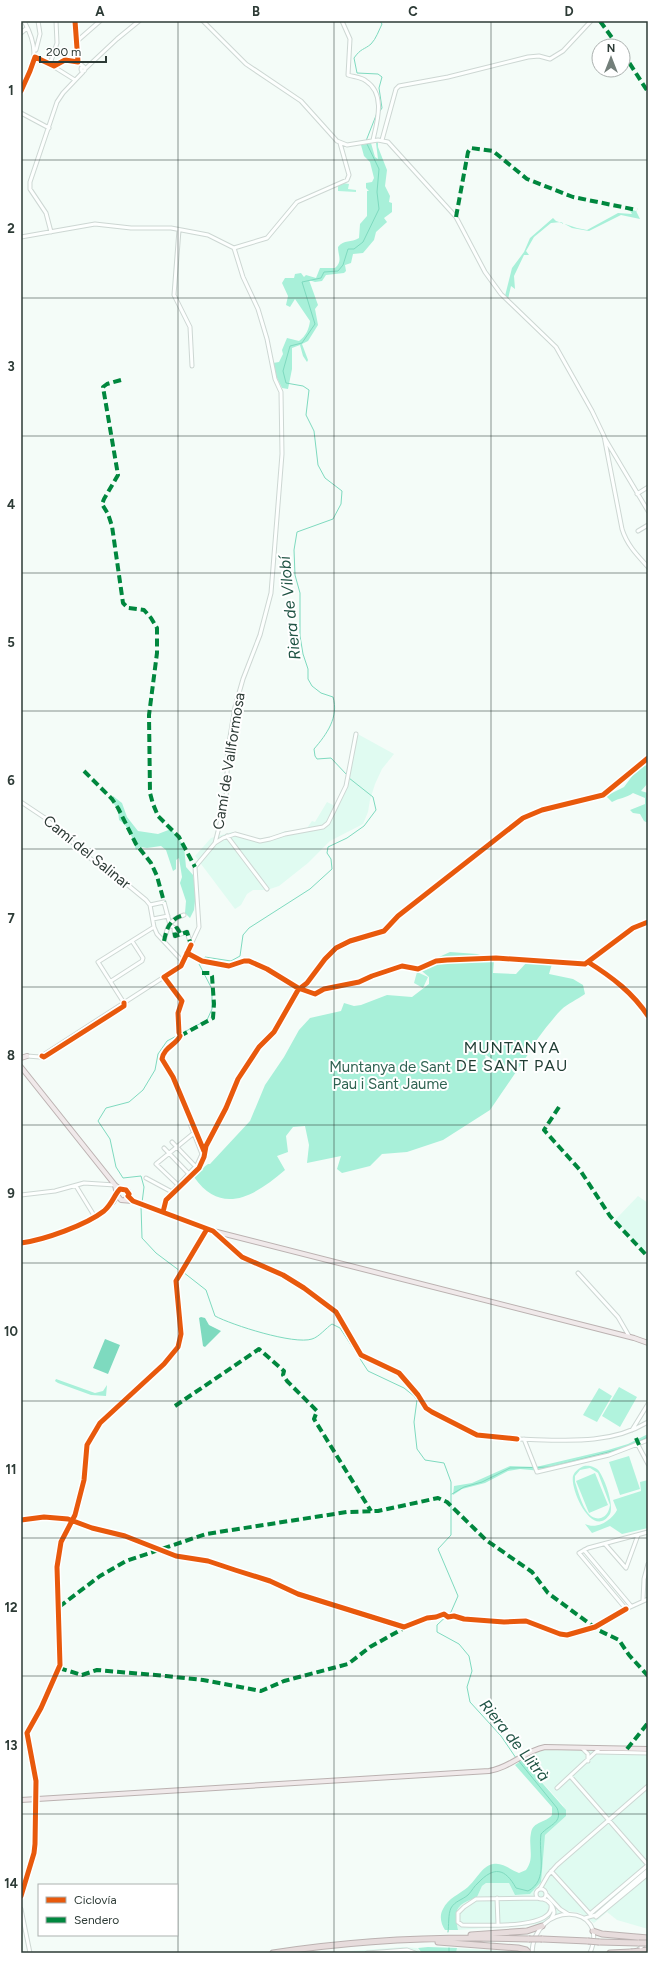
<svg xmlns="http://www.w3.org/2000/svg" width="669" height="1974" viewBox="0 0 669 1974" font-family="Figtree,sans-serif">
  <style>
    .built { fill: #e0fbf1 }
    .green { fill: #b1f3dd; fill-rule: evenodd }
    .forest { fill: #a8f0d9; fill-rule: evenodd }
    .water { fill: #7edabf }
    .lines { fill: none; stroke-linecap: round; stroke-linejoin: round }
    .stream { stroke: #7edabf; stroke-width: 1 }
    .minor-casing { stroke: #cdd7d3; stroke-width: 5 }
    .major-casing { stroke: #bbb2b1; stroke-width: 6 }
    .highway-casing { stroke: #bbb2b1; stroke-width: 7 }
    .minor { stroke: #fdfffe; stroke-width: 3 }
    .major { stroke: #f0e9ea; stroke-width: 4 }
    .highway { stroke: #e7dcdc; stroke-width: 5 }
    .highway-bridge-casing { stroke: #bbb2b1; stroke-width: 7; stroke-linecap: butt }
    .highway-bridge { stroke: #e7dcdc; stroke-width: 5 }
    .quiet { stroke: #00873e; stroke-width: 4; stroke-dasharray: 8 4; stroke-linecap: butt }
    .cycleway-casing { stroke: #fff; stroke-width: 8 }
    .cycleway { stroke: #e8590c; stroke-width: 5 }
    .grid { fill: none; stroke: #2d3b36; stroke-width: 1; stroke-opacity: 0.55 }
    .labels { text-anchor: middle; stroke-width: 4; stroke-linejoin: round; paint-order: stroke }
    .street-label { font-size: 15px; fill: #2d3b36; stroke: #fff }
    .park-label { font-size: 15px; fill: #306352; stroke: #fff }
    .water-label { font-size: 16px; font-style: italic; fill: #1f5344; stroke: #fff }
    .neighbourhood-label { font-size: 16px; letter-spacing: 1px; fill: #1f3d33; stroke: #fff }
    .neatline { fill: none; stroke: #2d3b36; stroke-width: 1.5 }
    .grid-label { font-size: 13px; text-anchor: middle; font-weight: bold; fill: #2d3b36 }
  </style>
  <rect width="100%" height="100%" fill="#f4fcf8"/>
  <path class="built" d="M354,732L394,754L382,769L375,784L370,800L368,812L363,824L330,841L308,863L279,886L267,890H253L247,894L241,905L235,909L195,856L211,838L232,832L240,833L254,839L269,838L285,831H299L307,828L312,821L315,822L327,802L335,806L345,785Z
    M638,1196L648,1203V1257L615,1220Z
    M538,1750L648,1751V1929L617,1920L607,1912L594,1923L580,1913L567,1911L555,1915L541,1924L458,1930L455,1917L456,1910L462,1902L477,1897L482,1886L486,1883H509L515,1895L530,1894L545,1835L566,1816V1813L563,1805L522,1760Z
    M403,1947L417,1948L422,1953H326Z
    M457,1948L524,1952L525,1953H456Z"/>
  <path class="green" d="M343,183L349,184L348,189L356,190V192L338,191V184Z
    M417,972L428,977L423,988L414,983Z
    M619,1387L637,1397L620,1427L602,1416Z
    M599,1388L612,1396L597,1422L583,1415Z
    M629,1456L640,1489L620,1495L609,1462Z
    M584,1466C589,1465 596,1467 599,1471C605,1480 614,1504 610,1514C593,1540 570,1490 573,1476C575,1471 579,1468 584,1466ZM590,1468L598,1473L610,1505C609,1511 607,1516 601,1518C585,1522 579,1493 575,1482V1476L580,1470Z
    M595,1473L608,1505L589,1513L576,1481Z
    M648,1480V1528L622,1534L610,1526L592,1533L585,1524C597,1530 612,1520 617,1510L613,1500L641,1491L640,1482Z"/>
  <path class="forest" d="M377,141H382L378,142V147L387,170L385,186L390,196L389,202L392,203V212L384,218L387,222L376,232L374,240L363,253L353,254L351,263L345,265L346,271L344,273L326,275L322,281L315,282L309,280L318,305L315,309L318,325L308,341L302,344L308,360L307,362L303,356L300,345L292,348V369L288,389L282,388L276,376L273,363L279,362L283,354L282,350L287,338L299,341C306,336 309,329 310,321L295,299L290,307L286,305L288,296L282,283L285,278H294L295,274L301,273L304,277L306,275L316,278L320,268H335C343,261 338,256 338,247C344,239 351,243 359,238L360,224L367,216C367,208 367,198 367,191H369L366,188V183L372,182L374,178L370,162L364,156L361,145L371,143L375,157L378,159L376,143Z
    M629,209L636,211L640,219L621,215L589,231L572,228L561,222L551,223L534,237L526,251L529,255H524L514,276L515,289L511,286L508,299L505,296L512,268L524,252L530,238L553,218L556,221L577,228L587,230L618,213L632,214Z
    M648,764V783L641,791L648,793V823L644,821L640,814L633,813L630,810L645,804V798L633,793C626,798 619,798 612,802L606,796L624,787L636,771Z
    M113,796L122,803L127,817L138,831L158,834L171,829L184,846L186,867L193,875L196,892L194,910L190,918L185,913L186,901L180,883L182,877L179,858L176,860V869L173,871L166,850L161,846L147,848L140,847L136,850C133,839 129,826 119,820L118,809L113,803Z
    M450,952L477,954L494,959L493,973L516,974L527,962L552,964L549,974L573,979L583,985L585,994C577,1000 568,1003 561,1010C554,1017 534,1042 531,1050L490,1110L443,1140L407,1152L382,1154L370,1166L342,1173L337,1169L341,1156L307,1163L309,1145L305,1126L293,1127L286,1136L288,1152L277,1156L285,1170C256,1195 222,1217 194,1177L195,1174L208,1164H210L250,1121L265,1085L284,1057L299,1030L310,1018L341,1011L344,1003L354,1006L361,1005L387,995L412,997L429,984V977L417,967ZM486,1055L501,1065L491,1073L485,1056Z
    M56,1379L95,1393L103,1391L107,1385L106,1396L91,1395L58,1383L55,1381Z
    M648,1434V1439L616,1452L542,1471L520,1469L508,1471L485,1483L462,1489L453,1495L454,1486L472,1483L510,1466L536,1467L608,1450L628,1444Z
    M522,1760L566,1810V1816L545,1835L541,1882L530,1894L515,1895L509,1883H486L482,1886L477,1897C457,1905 453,1908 458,1930H445C441,1924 439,1916 443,1909C448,1898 460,1894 468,1887C476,1880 482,1866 493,1864C503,1862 510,1870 519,1873L526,1870C535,1858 528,1846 531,1833C533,1821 546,1823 552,1815V1807L515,1765Z
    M428,1947L457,1948L456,1953H422L418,1948Z"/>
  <path class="water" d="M201,1317L205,1318L209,1325L221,1331L205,1347L203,1346L199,1318Z
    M105,1339L120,1345L108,1374L93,1368Z"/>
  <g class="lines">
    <path class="stream" d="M380,111L382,108L379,88L382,77L378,74L357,73L354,58C361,48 364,50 371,44C376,39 379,30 382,24L380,21
      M366,141L377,113
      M347,775L331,758L317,759L315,756L314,749C327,734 339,717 333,697L321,693L312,686L308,679V669L303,654L300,636V593L295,575L294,550L297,532L333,519L341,504L342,491L325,478L318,465L314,431L306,415L309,390L303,386L286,383L283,371L290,346L302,343L315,324L302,282L321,278L324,272L338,271L343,265L348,249H354L363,242L379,209L377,192L379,169L367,144
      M204,959L205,957L231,961L240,956L243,935L249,928L310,889L332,869L331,859L327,853L328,847L347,838L364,826L376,810L373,797L349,778
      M142,1203L144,1187L141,1176L123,1178L116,1167L110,1139L98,1121L106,1108L129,1102L143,1090L155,1070L158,1054L167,1041L207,1020L212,1009V989L199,964L202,961
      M141,1206L142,1238L156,1253L180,1271
      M183,1272L206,1290L215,1316C232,1325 294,1345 312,1339C319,1337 326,1328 332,1324L340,1328L368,1371L404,1388L414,1396L417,1400L414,1422L417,1449L425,1460L444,1463L451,1482V1535L438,1549L458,1596L451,1612L437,1625V1632L459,1644L469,1656L472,1671L467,1687L470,1702L501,1736L516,1758
      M636,1443L648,1437
      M452,1494L464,1487L482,1482L510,1468L550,1467L620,1449
      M448,1932C449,1926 448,1914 451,1908C455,1901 462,1900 468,1895C472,1891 474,1886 478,1883C494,1866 505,1868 516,1888L528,1891C549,1880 538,1854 541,1834C550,1824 563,1823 557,1808L518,1760
      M449,1953V1948"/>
    <g class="minor-casing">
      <path id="minor" d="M75,21L78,62L84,67
        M203,21L246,64L301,101L337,141L347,145L378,140L388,142L456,217L485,272L501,294L556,347L592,411L604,436L622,529C627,545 637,555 648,567
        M342,21L350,39L348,75C354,77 361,77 366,81C386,94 377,122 373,140
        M21,33L27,28
        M76,42L100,21
        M36,50L40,34L38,21
        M35,57L43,60L75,80
        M50,64L57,43L56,21
        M54,66L65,60L78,62
        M81 69a2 2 0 1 1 4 0a2 2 0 1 1-4 0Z
        M85,69L117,39L139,21
        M21,91C35,62 40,50 24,21
        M21,113L49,128
        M382,140L396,89L399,86L448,77L528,57L539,56L550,59L563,51L591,21
        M179,230L174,295L190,327L192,366
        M51,232L46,213L30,189V182L57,102L63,93L83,72
        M21,237L95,224L131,228H171L208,235L234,248L243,277L258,309L267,339L275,379L281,392L282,454L271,593L260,635L243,679L235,707L228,749L226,800L215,843
        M234,248L267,238L297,202L347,180L349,175L340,143
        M604,437L648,511
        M637,494L648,487
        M638,531L648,525
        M21,802L45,818L100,867L129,886L146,900L150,905L154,927L157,934L183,962
        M227,836L267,889
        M150,905L164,902L170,925L176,929
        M153,919L168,916
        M180,933L177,928L174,930L175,936L187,932L191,945
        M164,941C167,927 170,919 184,915
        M187,953C195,958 222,968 232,966C238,965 242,960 249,961L300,988
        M111,981L142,961L143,958L132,941
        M124,1003L98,962L154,927
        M27,1056L40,1057L181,966L199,927L195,867L215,843L223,838L235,834L260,841L270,839L285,834L323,827L328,823L346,786L356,734
        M172,1142L196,1167
        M164,1148L189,1174
        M146,1178L172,1192
        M178,1185L156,1164L194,1133
        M76,1186L95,1217
        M21,1195L55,1191L84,1183L115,1185
        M173,1195L172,1192L197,1165L202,1154L191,1126
        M163,1212L166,1200L199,1168L204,1157L206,1146L226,1108L238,1079L259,1047L274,1032L298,990L307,983L325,959L336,948L350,941L384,931L398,916L523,818L542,810L603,795L648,758
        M578,1273L618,1317L629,1336
        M632,1430L648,1404
        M517,1439C562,1440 608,1446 648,1422
        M524,1439L537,1472L609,1455L648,1440
        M638,1445L648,1464
        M648,1532L588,1548L579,1553L626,1609L648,1599
        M605,1544L626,1568L638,1535
        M584,1550L631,1606
        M643,1600L644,1579L648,1564
        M582,1748L588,1754V1761
        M597,1752L648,1753
        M571,1777L648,1865
        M557,1788L600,1748
        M551,1871L590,1914L648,1865
        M540,1889L548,1875L557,1865L648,1786
        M536 1894a5 5 0 1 1 10 0a5 5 0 1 1-10 0Z
        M546,1894L560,1909L568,1914
        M21,1896L34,1853L35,1844L36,1781L27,1733L41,1708L60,1665L57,1567L61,1542L75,1515L84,1480L87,1445L100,1423L164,1364L178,1347L181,1334L176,1281L207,1229
        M497,1898L498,1924
        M538,1898L476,1899L464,1907L458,1913V1922L462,1925C478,1925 556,1930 551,1905
        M543,1899C549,1900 554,1907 554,1913L551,1919
        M21,1909L30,1953
        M596,1917L648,1874
        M585,1918L596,1915L648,1870
        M636,1952L645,1943
        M367,1953L407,1950L415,1953
        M532,1953C534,1900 611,1903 590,1953"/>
    </g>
    <g class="major-casing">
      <path id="major" d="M21,1058L27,1056
        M21,1067L115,1185L120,1189H125L128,1191V1196L125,1200
        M117,1195L121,1200L133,1201L213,1231L634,1338L648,1343
        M113,1202L117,1195L115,1185
        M21,1800L489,1771C510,1768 524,1751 545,1747L648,1749"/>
    </g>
    <g class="highway-casing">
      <path id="highway" d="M593,1931L602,1934L648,1938
        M471,1935L527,1931L542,1926
        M542,1939L588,1941
        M438,1942L518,1948L526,1950L529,1953
        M599,1942L639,1943
        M640,1951L648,1950
        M273,1953C357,1940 444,1936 529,1939
        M610,1953L631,1952"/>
    </g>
    <use href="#minor" class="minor"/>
    <use href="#major" class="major"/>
    <use href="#highway" class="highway"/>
    <g class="highway-bridge-casing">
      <path id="highway-bridge" d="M529,1939H542
        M588,1941L599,1942
        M639,1943H648
        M631,1952L640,1951"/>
    </g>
    <use href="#highway-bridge" class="highway-bridge"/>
    <path class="quiet" d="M600,21L618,46
      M623,53L648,92
      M456,217L468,152L471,148L493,151L527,179L573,197L637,210
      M121,380L107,384L103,387L118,475L104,499L102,504L108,514L112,526L123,603L128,608L144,610L151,618L157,628V653L149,715L150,793L153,804L158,816L179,837L195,867
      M84,771L112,799L118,808L136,844L151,863L157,876L164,902
      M180,933L177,928L174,930L175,936L187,932L191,945
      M164,941C167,927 170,919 184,915
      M180,1036L213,1018L214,1004L212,976L210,973H202
      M559,1107L544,1130L580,1170L610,1216L648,1257
      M175,1406L259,1349L284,1371L283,1375L287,1381L317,1411L314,1419L371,1511
      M636,1438L639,1445
      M59,1607L100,1576L126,1561L206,1534L347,1512L378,1511L438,1498L447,1502L486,1540L532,1572L548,1593L598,1630L619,1640L629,1655L648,1676
      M59,1668L82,1675L97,1670L166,1676L203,1680L261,1691L284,1681L348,1664L370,1647L406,1627
      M627,1749L648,1723"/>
    <g class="cycleway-casing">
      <path id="cycleway" d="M21,91L30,71L35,57L54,66L65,60L78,62L75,21
        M187,953L202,961L229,966L244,961H249L267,969L298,988L315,994L324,989L359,982L372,976L402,966L418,969L436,961L447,960L496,958L585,964L633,928L648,922
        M588,962C612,977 633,993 648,1016
        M179,1033L178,1013L182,1001L164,977L181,966L191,945
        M180,1036C176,1045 164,1047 162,1059L173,1077L204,1151
        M42,1056L44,1057L124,1006V1003
        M128,1196L133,1201L213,1231L242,1257L283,1275L304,1288L336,1312L361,1355L399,1373L418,1395L426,1408L432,1412L477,1435L517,1439
        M163,1212L166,1200L199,1168L204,1157L206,1146L226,1108L238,1079L259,1047L274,1032L298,990L307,983L325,959L336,948L350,941L384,931L398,916L523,818L542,810L603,795L648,758
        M21,1243C44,1240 86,1225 104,1211C113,1203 114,1195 120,1189L126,1190L129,1194
        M21,1520L44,1517L68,1519L92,1528L125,1536L176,1556L208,1561L235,1570L270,1581L298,1594L404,1627L427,1618L436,1617L444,1614L448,1617L454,1616L464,1619L504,1622L526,1621L560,1634L567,1635L595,1627L626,1609
        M21,1896L34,1853L35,1844L36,1781L27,1733L41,1708L60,1665L57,1567L61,1542L75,1515L84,1480L87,1445L100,1423L164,1364L178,1347L181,1334L176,1281L207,1229"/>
    </g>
    <use href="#cycleway" class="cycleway"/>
  </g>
  <path class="grid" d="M178,21V1953M334,21V1953M491,21V1953M21,160H648M21,298H648M21,436H648M21,573H648M21,711H648M21,849H648M21,987H648M21,1125H648M21,1263H648M21,1401H648M21,1538H648M21,1676H648M21,1814H648"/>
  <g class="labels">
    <g class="street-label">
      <text transform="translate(229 761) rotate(-81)" y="5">Camí de Vallformosa</text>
      <text transform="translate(87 852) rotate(39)" y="5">Camí del Salinar</text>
    </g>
    <g class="park-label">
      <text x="390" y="1072">Muntanya de Sant<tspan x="390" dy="17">Pau i Sant Jaume</tspan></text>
    </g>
    <g class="water-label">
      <text transform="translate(289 608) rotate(-96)" y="6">Riera de Vilobí</text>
      <text transform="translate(515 1740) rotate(51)" y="6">Riera de Llitrà</text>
    </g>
    <g class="neighbourhood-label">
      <text x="512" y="1053">MUNTANYA<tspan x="512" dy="18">DE SANT PAU</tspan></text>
    </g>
  </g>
  <rect width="669" height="1974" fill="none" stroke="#ffffff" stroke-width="44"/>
  <rect x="38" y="1884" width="140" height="52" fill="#ffffff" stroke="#abb1af"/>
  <rect x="46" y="1897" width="20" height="6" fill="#e8590c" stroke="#abb1af"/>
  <text x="74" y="1904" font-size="12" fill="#2d3b36">Ciclovía</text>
  <rect x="46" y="1917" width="20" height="6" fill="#00873e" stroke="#abb1af"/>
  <text x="74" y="1924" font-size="12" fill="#2d3b36">Sendero</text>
  <g transform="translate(611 58)"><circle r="19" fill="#ffffff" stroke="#abb1af"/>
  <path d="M0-3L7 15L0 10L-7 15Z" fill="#737f7a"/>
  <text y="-6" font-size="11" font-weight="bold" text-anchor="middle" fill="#2d3b36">N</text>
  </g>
  <path d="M40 56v6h66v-6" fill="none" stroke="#2d3b36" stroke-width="2"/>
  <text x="46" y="56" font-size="12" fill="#2d3b36" stroke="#ffffff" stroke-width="3" paint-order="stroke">200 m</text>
  <rect x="22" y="22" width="625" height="1930" class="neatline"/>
  <g class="grid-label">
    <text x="100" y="16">A</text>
    <text x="256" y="16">B</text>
    <text x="413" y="16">C</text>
    <text x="569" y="16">D</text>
    <text x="11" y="95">1</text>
    <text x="11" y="233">2</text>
    <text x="11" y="371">3</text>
    <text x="11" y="509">4</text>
    <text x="11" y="647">5</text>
    <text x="11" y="785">6</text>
    <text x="11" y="923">7</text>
    <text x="11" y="1060">8</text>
    <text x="11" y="1198">9</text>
    <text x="11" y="1336">10</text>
    <text x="11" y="1474">11</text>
    <text x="11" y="1612">12</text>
    <text x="11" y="1750">13</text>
    <text x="11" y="1888">14</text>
  </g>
</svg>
